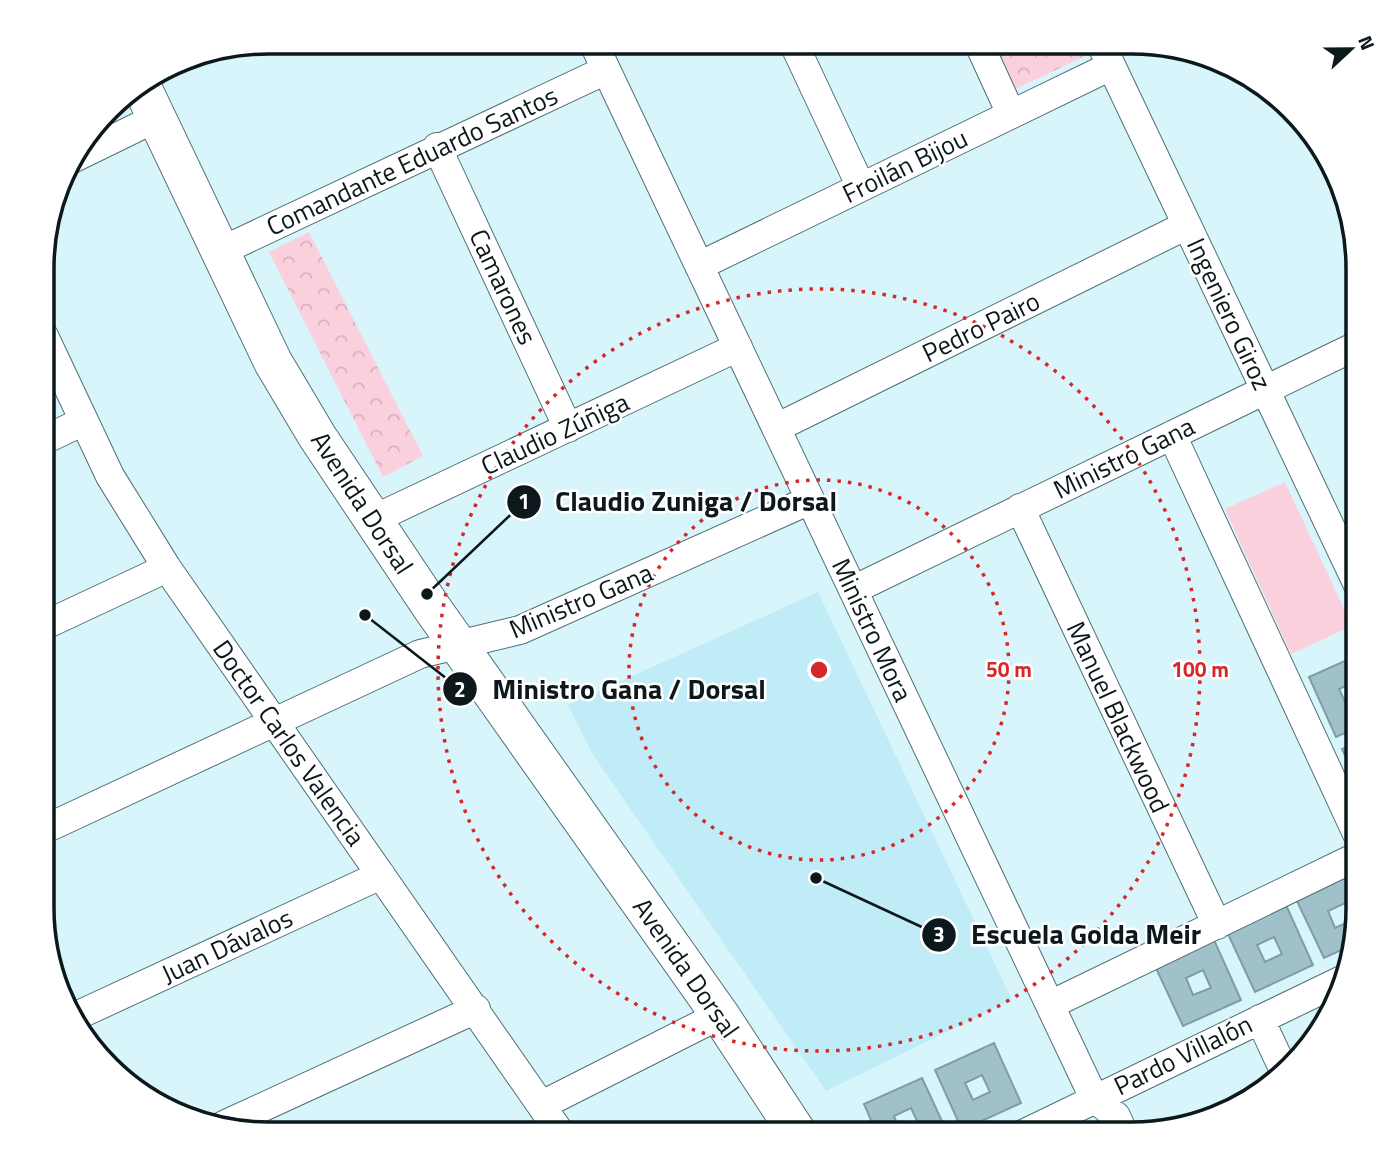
<svg xmlns="http://www.w3.org/2000/svg" width="1400" height="1176" viewBox="0 0 1400 1176" font-family="'Titillium Web',sans-serif">
  <style>
    .built { fill: #c0ecf8 }
    .park { fill: url(#park-crowns) }
    .garden { fill: #fad0dd }
    .building { fill: #a0c1ca; stroke: #7d9ea6; stroke-width: 2; fill-rule: evenodd }
    .lines { fill: none; stroke-linecap: round; stroke-linejoin: round }
    .street-casing { stroke: #506f77; stroke-width: 30 }
    .secondary-casing { stroke: #506f77; stroke-width: 40 }
    .street { stroke: #fff; stroke-width: 28 }
    .secondary { stroke: #fff; stroke-width: 38 }
    .ring { fill: none; stroke: #d62828; stroke-width: 3.5; stroke-dasharray: 3.5 7 }
    .labels { text-anchor: middle; stroke-width: 5; stroke-linejoin: round; paint-order: stroke }
    .street-label { font-size: 26px; fill: #0c181b; stroke: #fff }
    .rim { fill: none; stroke: #0c181b; stroke-width: 3.5 }
    .centre { fill: #d62828; stroke: #fff; stroke-width: 3.5 }
    .ring-label { font-size: 21px; text-anchor: middle; font-weight: bold; fill: #d62828; stroke: #fff; stroke-width: 5; stroke-linejoin: round; paint-order: stroke }
    .leader { fill: none; stroke: #0c181b; stroke-width: 2.5 }
    .callout-dot { fill: #0c181b; stroke: #fff; stroke-width: 2.5 }
    .mark-label { font-size: 21px; text-anchor: middle; font-weight: bold; fill: #fff }
    .callout-label { font-size: 28px; text-anchor: middle; font-weight: bold; fill: #0c181b; stroke: #fff; stroke-width: 5; stroke-linejoin: round; paint-order: stroke }
  </style>
  <defs>
    <pattern id="park-crowns" width="20" height="18" patternUnits="userSpaceOnUse" patternTransform="scale(1.75)"><rect width="20" height="18" fill="#fad0dd"/><path d="M2 6a3 3 0 1 1 6 0M12 15a3 3 0 1 1 6 0" fill="none" stroke="#d5b2bd"/></pattern>
  </defs>
  <rect width="100%" height="100%" fill="#d9f5fc"/>
  <path class="built" d="M818,592L1012,1000L826,1091L593,755L568,705Z"/>
  <path class="park" d="M989,42H1087L1092,53L1011,91Z
    M309,232L423,456L383,477L269,252Z"/>
  <path class="garden" d="M1285,482L1352,626L1291,654L1225,509Z"/>
  <path class="building" d="M104,116L108,125L89,134Z
    M1358,655V684L1356,681L1339,689L1347,706L1358,701V727L1336,737L1309,677Z
    M1358,742V783L1342,749Z
    M1355,872L1358,908L1350,946L1324,958L1296,899ZM1345,903L1353,920L1335,928L1328,911Z
    M1286,905L1313,965L1255,992L1227,932ZM1274,937L1282,954L1265,962L1257,945Z
    M1214,940L1241,1000L1183,1026L1155,966ZM1203,970L1211,988L1193,995L1186,978Z
    M994,1043L1021,1103L962,1130L935,1070ZM982,1075L990,1092L973,1100L965,1083Z
    M922,1078L948,1134H877L864,1104ZM911,1108L919,1125L901,1133L894,1116Z"/>
  <g class="lines">
    <g class="street-casing">
      <path id="street" d="M593,42L1094,1098L1116,1116L1124,1134
        M793,42L861,187
        M978,42L1011,114
        M1100,42L1358,585
        M437,147L568,428
        M70,160L156,118
        M219,252L606,70
        M699,266L1111,66
        M44,336L110,476L167,568L561,1134
        M776,428L1187,225
        M1172,435L1358,836
        M44,440L84,421
        M1020,508L1217,925
        M372,520L738,347
        M853,590L1358,345
        M43,626L167,568
        M43,830L420,654L520,630L810,500
        M1050,1005L1358,856
        M74,1017L381,875
        M1260,1019L1285,1073
        M542,1105L720,1015
        M224,1125L476,1009
        M1023,1134L1344,979"/>
    </g>
    <g class="secondary-casing">
      <path id="secondary" d="M141,85L273,362L317,436L432,608L720,1015L798,1134"/>
    </g>
    <use href="#street" class="street"/>
    <use href="#secondary" class="secondary"/>
  </g>
  <g class="ring">
    <circle cx="819" cy="670" r="190"/>
    <circle cx="819" cy="670" r="381"/>
  </g>
  <g class="labels">
    <g class="street-label">
      <text transform="translate(412 161) rotate(-25)" y="9">Comandante Eduardo Santos</text>
      <text transform="translate(905 166) rotate(-26)" y="9">Froilán Bijou</text>
      <text transform="translate(503 287) rotate(65)" y="9">Camarones</text>
      <text transform="translate(1229 314) rotate(65)" y="9">Ingeniero Giroz</text>
      <text transform="translate(981 327) rotate(-26)" y="9">Pedro Pairo</text>
      <text transform="translate(555 434) rotate(-25)" y="9">Claudio Zúñiga</text>
      <text transform="translate(1124 458) rotate(-26)" y="9">Ministro Gana</text>
      <text transform="translate(362 503) rotate(57)" y="9">Avenida Dorsal</text>
      <text transform="translate(581 601) rotate(-23)" y="9">Ministro Gana</text>
      <text transform="translate(872 630) rotate(65)" y="9">Ministro Mora</text>
      <text transform="translate(1118 717) rotate(65)" y="9">Manuel Blackwood</text>
      <text transform="translate(289 743) rotate(55)" y="9">Doctor Carlos Valencia</text>
      <text transform="translate(227 946) rotate(-25)" y="9">Juan Dávalos</text>
      <text transform="translate(686 968) rotate(55)" y="9">Avenida Dorsal</text>
      <text transform="translate(1183 1055) rotate(-26)" y="9">Pardo Villalón</text>
    </g>
  </g>
  <path d="M0 0H1400V1176H0ZM268 54H1132A214 214 0 0 1 1346 268V908A214 214 0 0 1 1132 1122H268A214 214 0 0 1 54 908V268A214 214 0 0 1 268 54Z" fill="#fff" fill-rule="evenodd"/>
  <path class="rim" d="M268 54H1132A214 214 0 0 1 1346 268V908A214 214 0 0 1 1132 1122H268A214 214 0 0 1 54 908V268A214 214 0 0 1 268 54Z"/>
  <circle cx="819" cy="670" r="10" class="centre"/>
  <g class="ring-label">
    <text x="1009" y="677">50 m</text>
    <text x="1200" y="677">100 m</text>
  </g>
  <path class="leader" d="M427 594L524 502M365 615L460 689M816 878L939 935"/>
  <g class="callout-dot">
    <circle cx="427" cy="594" r="7"/>
    <circle cx="365" cy="615" r="7"/>
    <circle cx="816" cy="878" r="7"/>
    <circle cx="524" cy="502" r="18"/>
    <circle cx="460" cy="689" r="18"/>
    <circle cx="939" cy="935" r="18"/>
  </g>
  <g class="mark-label">
    <text x="524" y="509">1</text>
    <text x="460" y="697">2</text>
    <text x="939" y="942">3</text>
  </g>
  <g class="callout-label">
    <text x="696" y="511">Claudio Zuniga / Dorsal</text>
    <text x="629" y="699">Ministro Gana / Dorsal</text>
    <text x="1086" y="944">Escuela Golda Meir</text>
  </g>
  <g transform="translate(1351 49) rotate(68)" stroke="#ffffff" stroke-width="5" paint-order="stroke">
  <path d="M0-5L12 26L0 18L-12 26Z" fill="#0c181b"/>
  <text y="-10" font-size="19" font-weight="bold" text-anchor="middle" fill="#0c181b">N</text>
  </g>
</svg>
